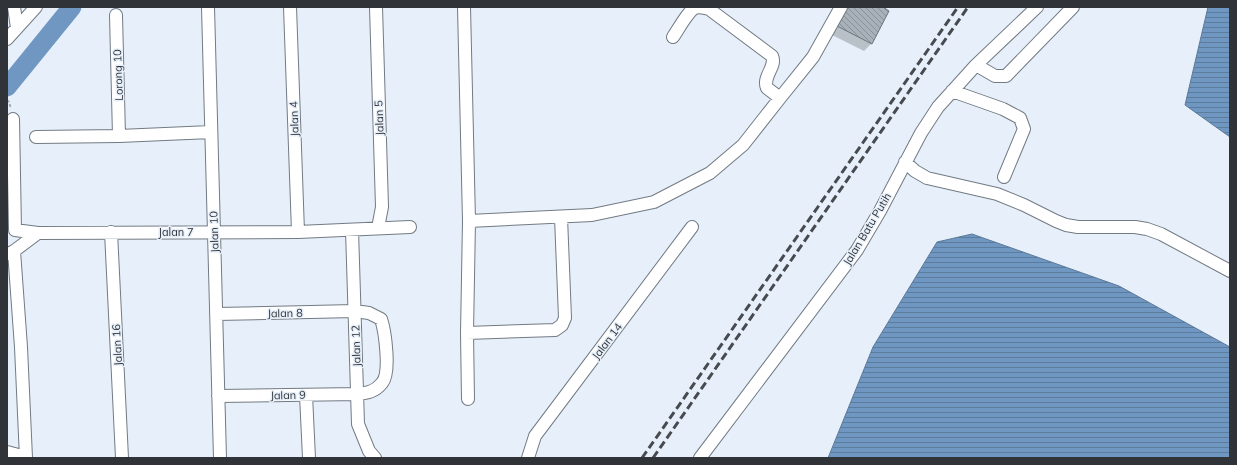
<svg xmlns="http://www.w3.org/2000/svg" width="1237" height="465" viewBox="0 0 1237 465" font-family="Mulish,sans-serif">
  <style>
    .water { fill: url(#water-rules); stroke: #5c7998 }
    .shadow { fill: #0003 }
    .lines { fill: none; stroke-linecap: round; stroke-linejoin: round }
    .river { stroke: #6f97c2; stroke-width: 19 }
    .building { fill: url(#building-back-hatch); stroke: #6c737c }
    .minor-casing { stroke: #727a83; stroke-width: 14 }
    .path { stroke: #a5acb4; stroke-width: 2; stroke-dasharray: 3 2; stroke-linecap: butt }
    .minor { stroke: #fff; stroke-width: 12 }
    .rail { stroke: #474a4f; stroke-width: 3; stroke-dasharray: 8 4; stroke-linecap: butt }
    .labels { text-anchor: middle; stroke-width: 3; stroke-linejoin: round; paint-order: stroke }
    .street-label { font-size: 11px; fill: #303337; stroke: #e7f0fa }
  </style>
  <defs>
    <pattern id="water-rules" width="6" height="5" patternUnits="userSpaceOnUse"><rect width="6" height="5" fill="#6f97c2"/><path d="M0 2.5h6" fill="none" stroke="#5c7c9e"/></pattern>
    <pattern id="building-back-hatch" width="6" height="6" patternUnits="userSpaceOnUse"><rect width="6" height="6" fill="#a8b1ba"/><path d="M-1 5l2 2M0 0l6 6M5-1l2 2" fill="none" stroke="#899198"/></pattern>
  </defs>
  <rect width="100%" height="100%" fill="#e7f0fa"/>
  <path class="water" d="M1208,7H1230V137L1185,105Z
    M972,234L1119,286L1230,347V458H828L873,347L937,242Z"/>
  <path class="shadow" d="M7,7H8L9,13L7,16Z
    M844,7H881L888,11L871,44L864,51L830,34Z"/>
  <g class="lines">
    <path class="river" d="M7,87L72,7"/>
  </g>
  <path class="building" d="M847,7H883L889,11L872,44L837,26Z"/>
  <g class="lines">
    <g class="minor-casing">
      <path id="minor" d="M14,7L17,28
        M208,7L220,458
        M290,7L298,232
        M376,7L382,207L378,228
        M464,7L469,221L467,333L468,399
        M116,15L119,136
        M673,37C678,30 688,11 695,8C700,6 704,8 709,9L772,56C777,67 762,76 767,88L780,98
        M7,39L36,7
        M976,65L995,76H1006L1073,7
        M952,91L1003,109L1020,118L1024,129L1004,177
        M13,119L15,230L38,233L298,232L410,227
        M36,137L119,136L211,132
        M905,162L915,171L927,178L997,194L1024,205L1056,221L1066,225L1078,227H1135L1147,229L1161,234L1230,271
        M469,221L592,215L654,202L710,173L743,145L780,98L813,57L841,7
        M352,230L358,424L369,451L375,458
        M111,232L122,458
        M14,251L21,347L26,458
        M8,254L14,251L38,233
        M216,314L355,311L369,313L381,319C385,331 391,373 382,383C375,392 367,393 357,394L218,396
        M467,333L555,330L562,325L565,318L561,217
        M306,395L309,458
        M7,452L26,457
        M528,458L535,436L692,227
        M700,458L857,250L880,211L921,133L938,107L976,65L1037,7"/>
    </g>
    <path class="path" d="M7,100L9,102L11,109"/>
    <use href="#minor" class="minor"/>
    <path class="rail" d="M642,458L958,7
      M653,458L968,7"/>
  </g>
  <g class="labels">
    <g class="street-label">
      <text transform="translate(118 75) rotate(-92)" y="4">Lorong 10</text>
      <text transform="translate(379 118) rotate(-92)" y="4">Jalan 5</text>
      <text transform="translate(294 119) rotate(-92)" y="4">Jalan 4</text>
      <text transform="translate(867 229) rotate(-59)" y="4">Jalan Batu Putih</text>
      <text x="176" y="236">Jalan 7</text>
      <text transform="translate(214 232) rotate(-92)" y="4">Jalan 10</text>
      <text transform="translate(285 313) rotate(-1)" y="4">Jalan 8</text>
      <text transform="translate(607 341) rotate(-53)" y="4">Jalan 14</text>
      <text transform="translate(117 345) rotate(-93)" y="4">Jalan 16</text>
      <text transform="translate(356 346) rotate(-92)" y="4">Jalan 12</text>
      <text transform="translate(288 395) rotate(-1)" y="4">Jalan 9</text>
    </g>
  </g>
  <rect width="1237" height="465" fill="none" stroke="#303337" stroke-width="16"/>
</svg>
